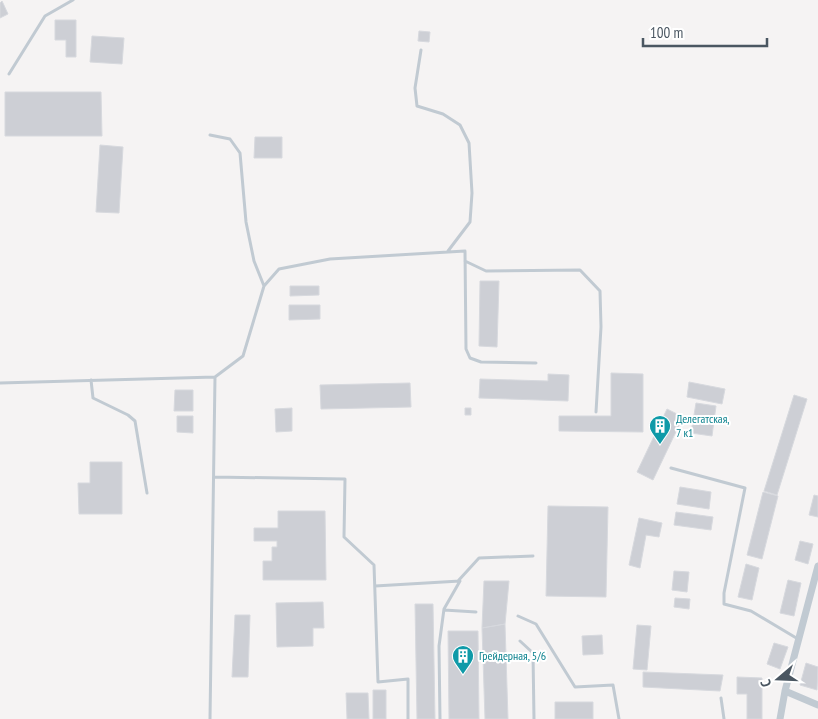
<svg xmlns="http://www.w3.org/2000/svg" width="818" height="719" viewBox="0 0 818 719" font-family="'PT Sans Narrow',sans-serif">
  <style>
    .building { fill: #cdcfd5; stroke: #d7d9de }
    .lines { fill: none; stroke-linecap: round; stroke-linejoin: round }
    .lane { stroke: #c1cad2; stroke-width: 3 }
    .street { stroke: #c1cad2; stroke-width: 7 }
    .labels { text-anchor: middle; stroke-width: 4; stroke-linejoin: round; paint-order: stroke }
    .culture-label { font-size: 12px; fill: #0d838f; stroke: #fff; text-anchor: start }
  </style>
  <rect width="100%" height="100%" fill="#f5f3f3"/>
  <path class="building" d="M2,1L8,14L0,18V3Z
    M55,20H76V57H66V40H55Z
    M419,31L430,32L429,42L418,41Z
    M92,36L124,38L122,64L90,62Z
    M5,92H101L102,136H5Z
    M255,137H282V158H254Z
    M100,145L123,147L119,213L96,212Z
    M480,281H499L497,347L479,346Z
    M290,286H319V295L290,296Z
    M289,305H320V319L289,320Z
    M611,373L643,374V432L559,431V416H611Z
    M548,374L569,375L568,401L479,398L480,379L548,381Z
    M689,382L725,389L722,404L687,397Z
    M410,383L411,407L321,409L320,385Z
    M175,390H193V411H174Z
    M794,395L807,399L777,495L764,491Z
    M696,403L716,406L712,436L691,433Z
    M292,408V431L276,432L275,409Z
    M465,408H471V415H465Z
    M667,409L683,417L653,480L637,472Z
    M177,416H193V433L177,432Z
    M90,462H122V514H79L78,483H90Z
    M680,487L711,492L709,509L677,504Z
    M763,492L778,496L762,559L747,555Z
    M814,495L818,496V517L809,515Z
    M548,506L608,507L606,597L546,596Z
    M278,511H325L326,580H263V561H272V547H277V541H254V528H278Z
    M676,512L713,517L711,530L674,525Z
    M639,518L662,523L659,537L646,535L640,568L629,565Z
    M800,541L813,544L808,564L795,560Z
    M746,564L759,568L752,600L738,597Z
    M674,571L689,572L687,592L672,590Z
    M788,580L801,583L794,616L780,613Z
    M484,581H509L505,624L482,628Z
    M675,598L690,599L689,609L674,607Z
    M323,602L324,628H313V646L277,647L276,603Z
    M415,604H433L435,719H417Z
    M235,615H250L248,677H232Z
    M505,624L508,719H485L482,628Z
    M637,625L651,626L647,670L633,669Z
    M448,631H478L479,719H449Z
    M602,635L603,654L583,655L582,636Z
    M774,643L788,647L780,669L767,664Z
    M806,663L818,667L817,690L800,685Z
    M643,672L723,675L720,691L643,687Z
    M737,677L762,678V719H747V694H737Z
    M373,690H386V719H373Z
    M346,693H368L369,719H347Z
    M555,702H593V719H555Z"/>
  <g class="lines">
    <path class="lane" d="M421,50L415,88L417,106L443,114L460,125L469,143L472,193L470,222L448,251
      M9,74L45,16L73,0
      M210,135L230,139L240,153L246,222L254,261L264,286
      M465,261L486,271L580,270L600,291L601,327L596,412
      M91,380L93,398L128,415L135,421L147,493
      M0,383L215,377L243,356L264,286L279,269L330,259L465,251L466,349L470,358L481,362L536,363
      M671,468L745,488L724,593V604L751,611L798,639
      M214,477L345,479L344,537L374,565L378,682L408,679V719
      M458,581L479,558L533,556
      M375,586L460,581L444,609L439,646L440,719
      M444,610L476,612
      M518,616L536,624L575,687L613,685L619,719
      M520,641L533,653L534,719
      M721,698L724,719
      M210,719L215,377"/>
    <path class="street" d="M785,691L818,705
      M780,719L785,691L818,566"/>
  </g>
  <defs>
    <g id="building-pin" transform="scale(1.125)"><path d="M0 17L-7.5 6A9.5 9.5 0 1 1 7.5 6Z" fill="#0f9aa8" stroke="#fff"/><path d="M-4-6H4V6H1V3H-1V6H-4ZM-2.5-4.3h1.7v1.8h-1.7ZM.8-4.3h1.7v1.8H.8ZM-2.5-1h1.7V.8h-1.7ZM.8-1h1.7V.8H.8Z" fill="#fff"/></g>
  </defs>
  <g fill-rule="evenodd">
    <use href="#building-pin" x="660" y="426"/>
    <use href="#building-pin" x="463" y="656"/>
  </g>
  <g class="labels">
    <g class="culture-label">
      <text x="676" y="423">Делегатская,<tspan x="676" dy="14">7 к1</tspan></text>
      <text x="479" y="660">Грейдерная, 5/6</text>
    </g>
  </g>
  <g transform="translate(778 679) rotate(251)" stroke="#ffffff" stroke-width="4" paint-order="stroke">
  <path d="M0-4L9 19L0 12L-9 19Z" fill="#4a5661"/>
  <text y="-8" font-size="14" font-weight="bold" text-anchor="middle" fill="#4a5661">С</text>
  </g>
  <path d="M643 38v8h124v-8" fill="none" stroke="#4a5661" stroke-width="2.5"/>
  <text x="650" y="38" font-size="15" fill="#4a5661" stroke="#ffffff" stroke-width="4" paint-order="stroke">100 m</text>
</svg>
